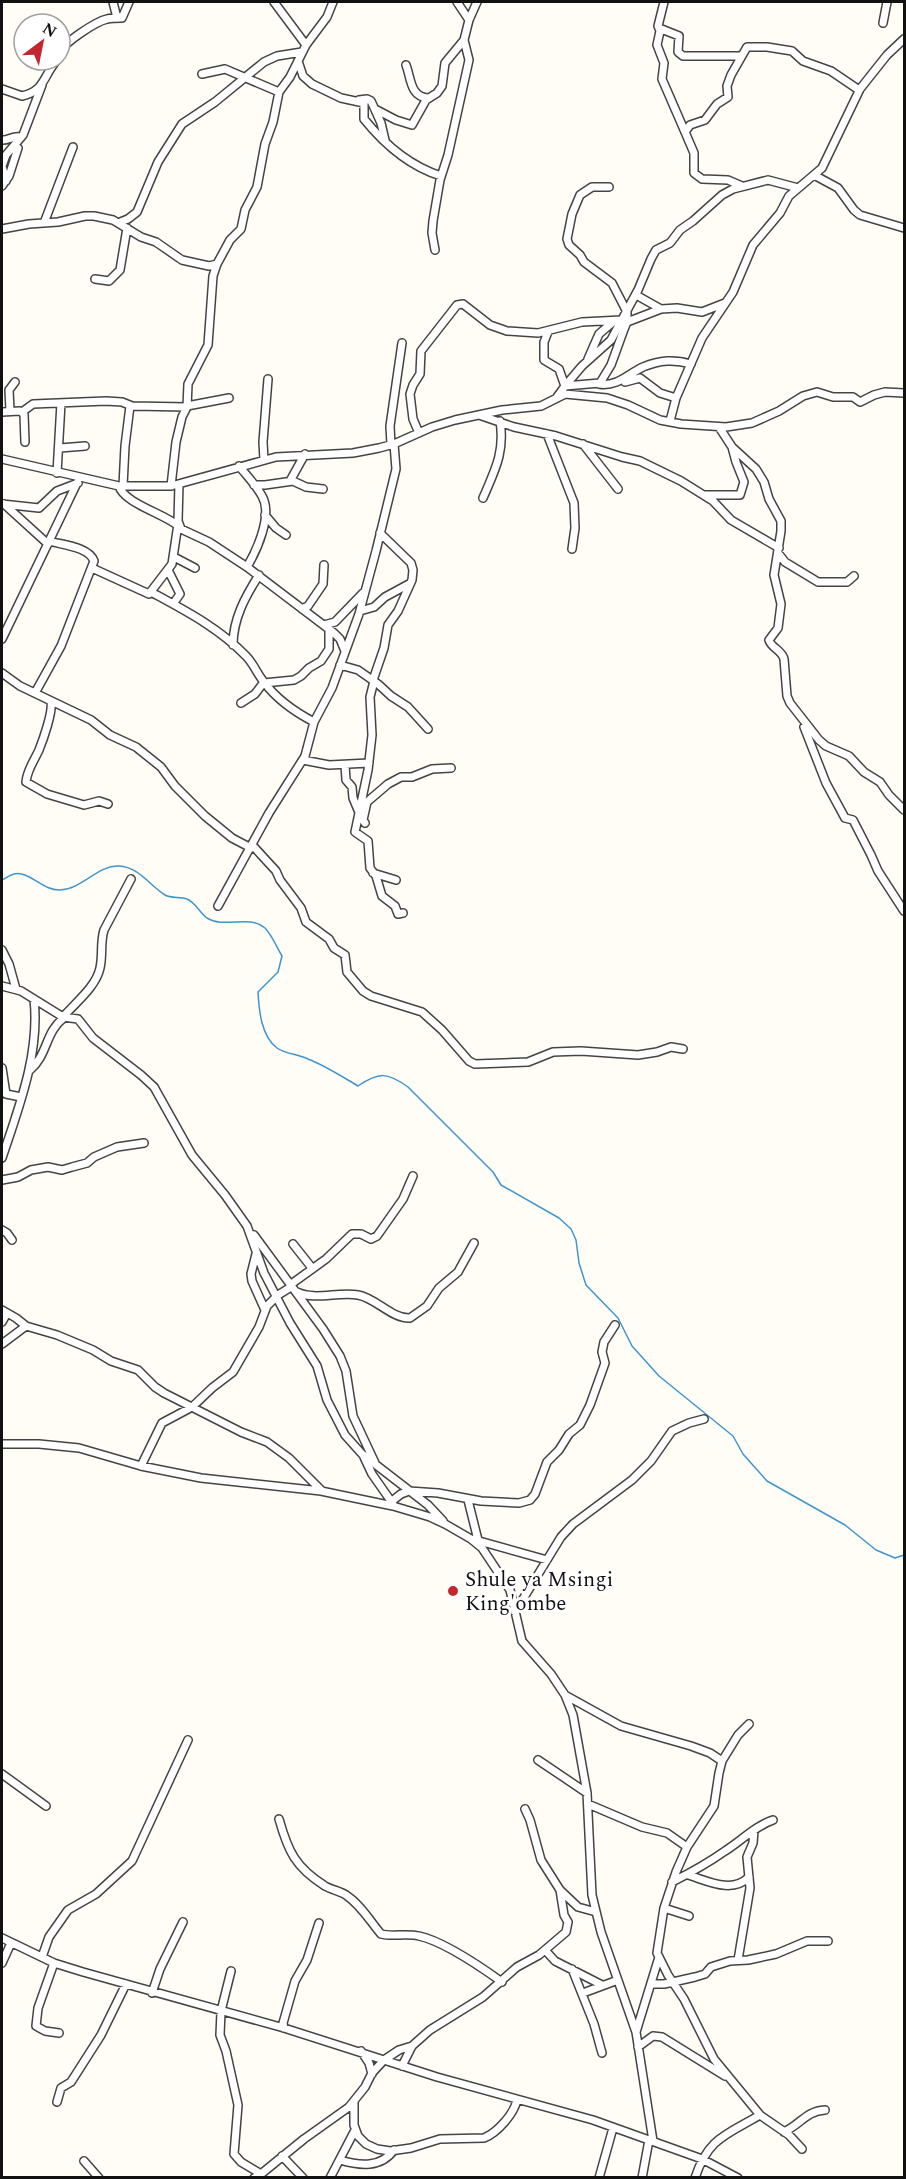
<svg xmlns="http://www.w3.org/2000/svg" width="906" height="2179" viewBox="0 0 906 2179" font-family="Spectral,serif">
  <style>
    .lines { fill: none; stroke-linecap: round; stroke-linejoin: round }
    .stream { stroke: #3f96cf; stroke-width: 1.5 }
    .minor-casing { stroke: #444; stroke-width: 10 }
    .minor { stroke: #fff; stroke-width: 7 }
    .poi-dot { fill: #c4262e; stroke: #fff; stroke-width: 2 }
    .labels { text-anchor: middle; stroke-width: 6; stroke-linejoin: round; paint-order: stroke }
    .poi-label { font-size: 21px; fill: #111; stroke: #fff; text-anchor: start }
  </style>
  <rect width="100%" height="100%" fill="#fffdf5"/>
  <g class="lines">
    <path class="stream" d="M2,880C6,878 10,875 14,874C28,870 43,891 60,890C83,889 97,865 119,866C139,867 149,885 165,895C172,899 180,896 187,899C196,903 200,913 207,918C224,929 249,914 265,928C272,935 277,948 282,956L278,972L258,992C259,1010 261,1036 277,1048C283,1053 300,1055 308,1059C326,1066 341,1076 358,1086C379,1072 387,1072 408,1087L493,1172L501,1185L559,1218L571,1229L576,1240L579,1263L586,1285L618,1318L632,1346L659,1376L733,1436L743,1454L767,1481L845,1525L876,1550L895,1558L904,1555"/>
    <g class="minor-casing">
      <path id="minor" d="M113,2L116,14L119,18
        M274,2L306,45
        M664,2L658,26L660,31L657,45L664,63L662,79L685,132
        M469,20L477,2
        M883,23L887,2
        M659,28L679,36L678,52L683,56H741
        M60,52C65,42 95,22 107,19C112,18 117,18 122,18L129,2
        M298,61L303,76L312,84L341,98L364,103V119C385,145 409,166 441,176
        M406,65C411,78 410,97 428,98
        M202,74L225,69L279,92
        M2,89L22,96C45,91 43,76 57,60
        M359,100L367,99L371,101L381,123L385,140
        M375,109L396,120L412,125L426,100L437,93L442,86L445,63L464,40
        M2,140C8,141 13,135 21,137
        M814,175L838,188L854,210L860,215L904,228
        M6,181L2,166L6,155L23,135L42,85
        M2,186L9,176L18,148
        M742,186L728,180L702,179L694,173V153L685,132L690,125L705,120L717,104L728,97L727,86L731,75L747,47H767L792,51L803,61L831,71L859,90
        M44,223L73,147
        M118,223L128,219L137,212L158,162L182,124L215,102L264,62L277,56L302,52
        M2,229L29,224L58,222L85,216H94L113,220L141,237L156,242L182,260L209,266L217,264L230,240L241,229L245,210L257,187L265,144L273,122L279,92L290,77L306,45L327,17L333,2
        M435,250L432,233L433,221L440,180L448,155L469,60L464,40L469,20L457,2
        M95,279L109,281L120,270L127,228
        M636,295L661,309L677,308L702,312L725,303
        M627,322L661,309
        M548,332L544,342V360L559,369L565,386
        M588,359L599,334L613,322
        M625,382L640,378L660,393L676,398
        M599,384C617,387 628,374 643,367C660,360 674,359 691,364
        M565,386L582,366L611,340L638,290L651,259L656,250L670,243L680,230L693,221L722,195L733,189L768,180L798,188
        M557,397L565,386L600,383L611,365L623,332L627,322V312L612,283L584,262L580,255L569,245L567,239L572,214L580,195L592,187H609
        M187,406L229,398
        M10,411L9,390L15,382
        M2,412L20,411L24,414L25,442
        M22,412L33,404L106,401L122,402L132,406L187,407
        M479,415L514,427L556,436L622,457L640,461L681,481L713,501L731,520L779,548
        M670,421L676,398L702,338L733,292L753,245L780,213L789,196L822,168L860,89L887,55L904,39
        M419,433L413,419L410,394L413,385L420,374L421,351L457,305L463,304L490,325L507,331L538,333L582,322L621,320
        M547,434L574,503L575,528L572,549
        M583,444L618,489
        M391,445L390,426L402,343
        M732,447L756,469L764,482L769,499L781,521V531L774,575L781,604L778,628L769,640C771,648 782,650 784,659L787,696L790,703L819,740L826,746L849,756L864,772L880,782L889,795L904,810
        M60,448L85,446
        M2,459L119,486H171L276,457L353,453L379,448L394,444L432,427L455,420L502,410L541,406L565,394L607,398L628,405L660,420L681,424L726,427L752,423L779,411L803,396L817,392L833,397H853L860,402L874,395L885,392L904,393
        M264,460L263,442L268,379
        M239,466C247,476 256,485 262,496C273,515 257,550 247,567
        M57,473L61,403
        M290,481L305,454
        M179,484L178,521L181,529L209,542L247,567L334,633L340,639L345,651
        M254,485H265L293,481L306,487L323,489
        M119,486C124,503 162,513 177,525
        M123,486L125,446L130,406
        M171,486L176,442L182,417L187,407L188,384L208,345L213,276L217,264
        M704,495H740L744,482L736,462L732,447L719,427
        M483,498C495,470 505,452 500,421
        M2,504L39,508L57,491L78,483
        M4,504L48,544
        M265,515L276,528L286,535
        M778,553L785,562L818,582H847L854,576
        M174,557L195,568
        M92,568L149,594L172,564L178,524
        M168,570L180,594L173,604
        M151,592C186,611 219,628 246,656C254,664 257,674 264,682C277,700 295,712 314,722
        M302,609L308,606L323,584L324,565
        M360,611L374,607L385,597L409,584
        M324,625L335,622L363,593
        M2,639L77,483
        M233,645C233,619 245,597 259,575
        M340,665L358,670L378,684L391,696L408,707L428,729
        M2,673L20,686L91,720L110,735L136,747L161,767L175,786L205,816L232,838L251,848
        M373,680L384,648L388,625L398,611L412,580L413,570L411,563L380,533
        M374,681L370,697L372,735L368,770L355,832L368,841L370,868L376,876L382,896L395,906L398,914L403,913
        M264,683L294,680L301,676L309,668L321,661L329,649V629
        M35,693L61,646L94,561C89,547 63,545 49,541
        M51,702C53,712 43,740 39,750C34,761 27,770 26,782L47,794L84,805L99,801L108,804
        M241,703L255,694L264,682
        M804,727L826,783L845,818L853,820L871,855L878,871L904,911
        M303,760L329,765L369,763
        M345,765L346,780L352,787L353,798L358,810
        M365,823L363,820L367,802L388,784L401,777H412L432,769L451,768
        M254,847L276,871L280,880L301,908L306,922L329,939L334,948L345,955L347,972L363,991L371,996L422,1012L442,1030L469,1061L475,1064L528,1062L553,1052L581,1051L638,1055L657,1052L671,1047L683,1049
        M373,873L396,880
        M218,906L269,813L305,756L314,722L332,688L359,614L376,551L396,469L394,444
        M2,950L9,964L16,989
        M2,986L21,991L63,1017L78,1019L93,1038L141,1075L154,1087L192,1155L225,1195L247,1226L264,1273L290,1323L317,1366L327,1400L345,1435L362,1454L428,1505L443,1521
        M63,1017C75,1003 96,987 100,968C103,955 100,943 104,930L131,879
        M2,1068L6,1094L21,1097
        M30,1070C48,1055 45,1031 65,1017
        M2,1158C19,1107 40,1053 34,999
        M2,1180L18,1177L31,1170L48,1167L62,1170L72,1167L87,1163L94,1157L117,1147L144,1143
        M2,1230L7,1233L12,1240
        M254,1235L323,1329L340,1356L346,1371L353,1416L376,1465
        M293,1244L312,1268
        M256,1254L251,1274L252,1281L265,1310
        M290,1285L326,1259L352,1234H361L371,1239L377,1236L403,1199L413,1176
        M297,1292C315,1301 339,1291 358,1295C376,1298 392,1319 410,1318L427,1306L439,1288L458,1272L474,1243
        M2,1310L16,1318L26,1326L57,1335L93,1350L111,1361L138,1370L155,1387L164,1393L241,1432L267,1442L289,1458L321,1490
        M2,1322L7,1313
        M2,1344L26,1326
        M2,1444H39L79,1448L141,1466L201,1478L321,1491L393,1506L430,1517L445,1524L471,1539L482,1548L510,1590L522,1641L551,1674L565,1695L573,1715L587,1793L592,1895L601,1932L636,2032L653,2141
        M364,1457L372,1474L393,1504
        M141,1466L162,1423L192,1407L212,1388L233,1372L259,1327L267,1306L278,1295L291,1287
        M468,1500L478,1540
        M392,1501L401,1494L409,1491L438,1493L481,1501L519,1503L530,1500L535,1494L547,1462L559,1450L569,1434L580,1425L590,1405L605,1363L602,1352L604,1342L615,1325
        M472,1539L547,1560
        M515,1612L561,1537L573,1524L632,1480L651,1461L672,1431L689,1423L704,1419
        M565,1695L621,1726L691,1746L710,1753L722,1761
        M749,1724L738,1735L722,1761L719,1773L714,1806L687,1847L676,1872L664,1908L657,1953L668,1975L684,1999L714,2059L760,2115L789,2135L802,2149
        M538,1760L587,1793
        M2,1774L46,1806
        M588,1804L642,1827L667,1833L687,1847
        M525,1809L530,1820L541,1860L560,1890L578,1907L596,1912
        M279,1819C288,1851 295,1867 325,1886C332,1890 340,1891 346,1895C361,1905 370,1921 381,1934C393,1937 406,1933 419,1936C443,1941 481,1967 502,1982
        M688,1875C708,1881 732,1894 749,1877
        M672,1882C690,1873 708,1863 725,1851C741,1841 755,1826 773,1820
        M664,1908L689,1916
        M2,1938L54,1963L83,1972L284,2028L437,2077L593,2120L702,2159L738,2178
        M545,1950L555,1961L602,1985
        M42,1957L49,1937L68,1910L96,1894L132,1861L188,1740
        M738,1960L750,1888L747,1857L753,1843L754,1830
        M2,1963L11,1943
        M54,1963L38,2008L36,2026L45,2031L59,2033
        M572,1969L594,2024L602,2053
        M651,1984H664L695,1977L705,1974L711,1967L730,1961L748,1960L776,1954L807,1941H828
        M152,1993L160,1969L183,1922
        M583,1993L618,1980
        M221,2011L231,1971
        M221,2012L220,2035L226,2051L238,2105L234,2154L241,2162L261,2174
        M284,2028L283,2023L295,1981L307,1960L319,1923
        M636,2032L659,1957
        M638,2047L653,2036L662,2037L725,2076
        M361,2051L369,2063L372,2074
        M402,2066L412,2046L430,2030L483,1997L517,1967L539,1955L566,1932L568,1922L564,1915L560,1890
        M57,2102L61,2088L71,2082L101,2035L126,1984
        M354,2102V2125L358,2136L366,2144L377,2149L390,2151L411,2148L440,2139L484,2138C497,2133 514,2114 517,2100
        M784,2132C801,2124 806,2111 825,2110
        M282,2156L303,2178
        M340,2160C360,2166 381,2168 394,2150
        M84,2161L99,2178
        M254,2178L261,2174L304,2139L349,2107L365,2087L372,2073L384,2060L399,2050L412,2046
        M330,2178L355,2130
        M599,2178L613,2128
        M642,2178L649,2140
        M695,2178C708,2138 726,2135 760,2115"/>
    </g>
    <use href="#minor" class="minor"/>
  </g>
  <circle class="poi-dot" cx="453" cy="1591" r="6"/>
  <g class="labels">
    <g class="poi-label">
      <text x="465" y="1586">Shule ya Msingi<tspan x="465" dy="24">King'ombe</tspan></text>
    </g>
  </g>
  <rect width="906" height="2179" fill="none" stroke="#111111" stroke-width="6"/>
  <g transform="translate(42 42) rotate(32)"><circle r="28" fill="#ffffff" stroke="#a0a0a0" stroke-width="1.5"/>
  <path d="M0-4.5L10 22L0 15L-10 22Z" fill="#c4262e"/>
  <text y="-9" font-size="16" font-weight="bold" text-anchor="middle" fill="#111111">N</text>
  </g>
</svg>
